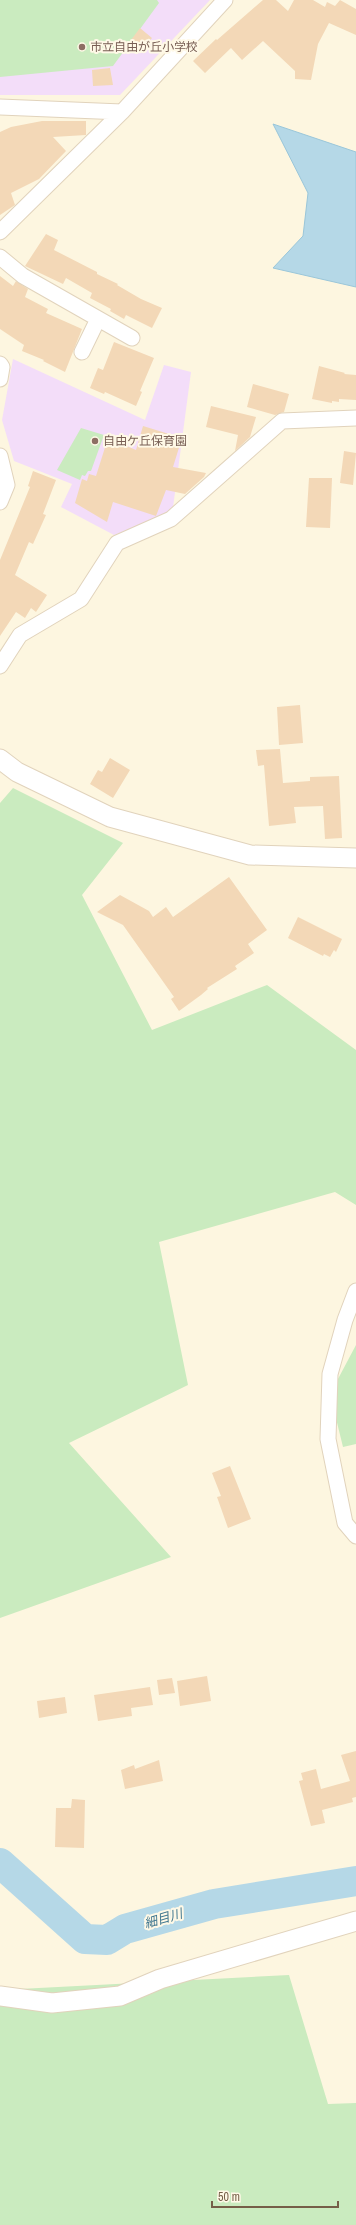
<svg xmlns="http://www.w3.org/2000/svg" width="356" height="2225" viewBox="0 0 356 2225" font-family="'Archivo Narrow','Noto Sans JP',sans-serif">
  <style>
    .education { fill: #f3ddf9 }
    .green { fill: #caebbf }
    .water { fill: #b5d8e7; stroke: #9ac6d9 }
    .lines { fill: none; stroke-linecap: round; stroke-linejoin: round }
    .river { stroke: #b5d8e7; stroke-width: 30 }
    .building { fill: #f3d8b7 }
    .minor-casing { stroke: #e1d3bc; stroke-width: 17 }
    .tertiary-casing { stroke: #e1d3bc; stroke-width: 21 }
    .minor { stroke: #fff; stroke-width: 15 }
    .tertiary { stroke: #fff; stroke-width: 19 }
    .education-dot { fill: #8d6e63; stroke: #fff9e7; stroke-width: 1.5 }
    .labels { text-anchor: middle; stroke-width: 4; stroke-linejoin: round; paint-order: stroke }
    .education-label { font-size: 12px; fill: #785e54; stroke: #fff9e7; text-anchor: start }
    .water-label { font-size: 13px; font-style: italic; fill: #427890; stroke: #fff9e7 }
  </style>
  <rect width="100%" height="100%" fill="#fdf6e0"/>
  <path class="education" d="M0,0H210L120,95H0Z
    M13,359L145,420L164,365L191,372L172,515L114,535L61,507L72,484L14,461L2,420Z"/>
  <path class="green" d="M0,0H157L159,3L113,66L0,77Z
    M81,428L104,435L91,471H88L85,476L82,475L80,480L57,470Z
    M13,788L123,843L82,895L152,1030L267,985L356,1050V1205L335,1192L159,1242L188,1385L69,1443L171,1557L0,1618V803Z
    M356,1345V1444L343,1447L330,1394Z
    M289,1975L328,2104L356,2103V2225H0V1990Z"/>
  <path class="water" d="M273,124L356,152V287L273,268L303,236L308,193Z"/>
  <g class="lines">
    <path class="river" d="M0,1863L85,1939L107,1940L125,1929L214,1904L356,1881"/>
  </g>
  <path class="building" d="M263,0H276L288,11L294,0H313L325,7L327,2L335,6L340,0L356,9V35L329,23L318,44L311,80L295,79V71L263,41L242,60L231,48L205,73L193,61L216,39L217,40Z
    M140,28L152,38L143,49L131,40Z
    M110,68L113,85L93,86L92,70Z
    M42,121H86V135L53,137L66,151L39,179L11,193L15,205L0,215V132L11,127Z
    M46,234L58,240L54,250L97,272V274L118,284L117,285L141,299L162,308L152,328L126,315L124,319L110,311L111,309L90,298L92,293L66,278L63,284L25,266Z
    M0,276L13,286L16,281L28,289L25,297L48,309L46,313L82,329L65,372L43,361L44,360L22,351L24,345L0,329Z
    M114,342L154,358L140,391L142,392L136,406L105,392L104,394L90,388L98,368L103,370Z
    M319,366L345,373L344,374L356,375V400L339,399V402L332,401V403L312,399Z
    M253,384L289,394L284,412L275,415L247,407Z
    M211,406L256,417L250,437L235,451L238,435L206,427Z
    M143,426L182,438L173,467L206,473L204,477L185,494L166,490L156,516L113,502L107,522L75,503L82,479L87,481L89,474L96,476L108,438L136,450Z
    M344,451L356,453L353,485L340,483Z
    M33,471L56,480L43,514L46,515L33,544L29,542L15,575L47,595L36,612L31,608L25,618L16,612L0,636V560L30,487L28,486Z
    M309,478H332L330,528L306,527Z
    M300,705L303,743L279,745L277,707Z
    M280,749L283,783L310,781V777L339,776L342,838L325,839L323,806L294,807L296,823L269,826L264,765L258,766L256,750Z
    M110,758L130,770L113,798L90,784L98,770L102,772Z
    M229,877L267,930L248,944L254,953L235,966L237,969L207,988L208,989L201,995L179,1011L171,999L174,997L123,925L97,912L120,895L149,911L153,917L166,907L173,917Z
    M298,917L342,939L336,952L334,950L330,957L324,954L323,956L288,938Z
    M230,1466L251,1519L228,1528L217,1497L221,1496L212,1473Z
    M207,1676L211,1701L180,1706L177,1681Z
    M172,1678L175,1693L159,1695L157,1680Z
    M150,1687L153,1705L131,1708L132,1716L98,1721L94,1695Z
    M65,1697L67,1713L39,1718L37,1701Z
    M356,1751V1797L352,1798L353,1802L322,1810L325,1823L311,1826L299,1781L303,1780L301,1773L316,1769L321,1789L350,1781L341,1755Z
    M159,1760L163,1781L125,1789L121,1770L134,1765L135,1769Z
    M72,1799L85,1800L84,1848L55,1847L56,1808H71Z"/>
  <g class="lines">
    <g class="minor-casing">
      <path id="minor" d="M0,107L122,112
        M0,232L122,112L225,0
        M0,257L23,276L132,338
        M82,352L98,319
        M0,364L2,367L0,379
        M0,456L7,485L0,502
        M0,666L20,635L81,599L117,543L171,519L282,421L356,418
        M356,1291L345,1320L330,1374L328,1439L345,1523L356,1536"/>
    </g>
    <g class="tertiary-casing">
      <path id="tertiary" d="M0,759L17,772L110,817L250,855L356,858
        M0,1996L52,2003L120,1996L160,1979L356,1921"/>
    </g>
    <use href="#minor" class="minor"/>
    <use href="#tertiary" class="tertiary"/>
  </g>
  <g class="education-dot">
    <circle cx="82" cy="47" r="4"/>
    <circle cx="95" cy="441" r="4"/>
  </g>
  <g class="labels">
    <g class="education-label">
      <text x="90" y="51">市立自由が丘小学校</text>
      <text x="103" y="445">自由ケ丘保育園</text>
    </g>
    <g class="water-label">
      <text transform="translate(163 1918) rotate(-16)" y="5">細目川</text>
    </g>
  </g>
  <path d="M212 2201v6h126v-6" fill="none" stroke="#755e47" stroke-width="2"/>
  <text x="218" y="2201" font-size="12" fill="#755e47" stroke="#fff9e7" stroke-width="3" paint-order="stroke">50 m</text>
</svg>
